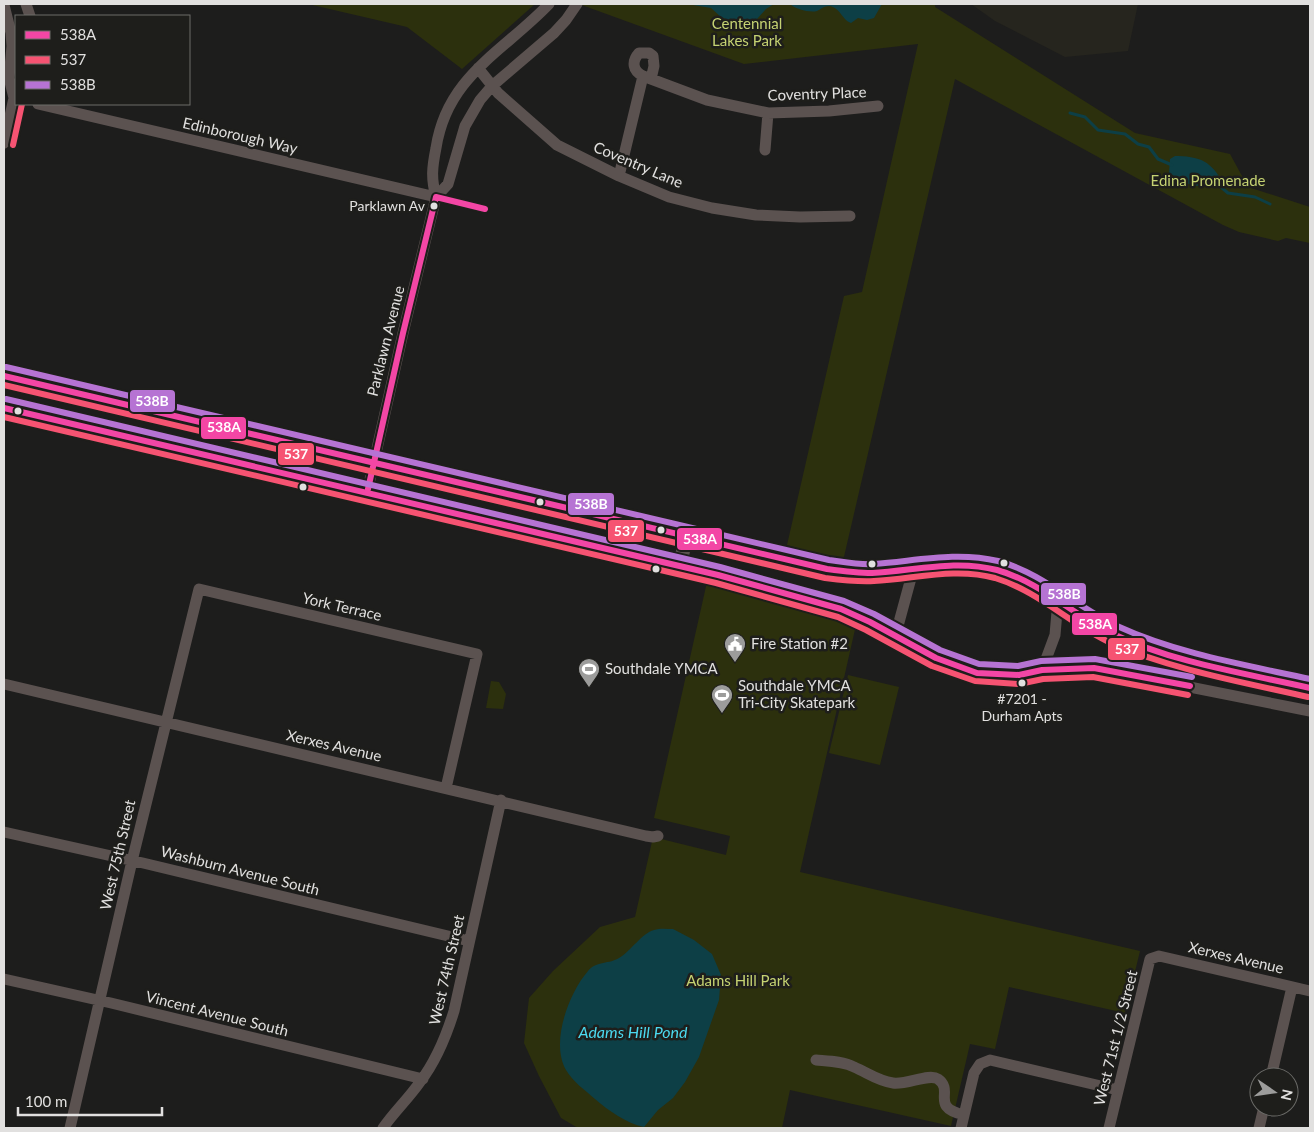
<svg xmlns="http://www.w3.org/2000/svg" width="1314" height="1132" viewBox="0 0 1314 1132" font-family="Lato,sans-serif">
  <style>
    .built { fill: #26251e }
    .green { fill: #2c300d }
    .water { fill: #0d3f46 }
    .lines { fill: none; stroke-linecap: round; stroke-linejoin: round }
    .stream { stroke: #0d3f46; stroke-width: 3 }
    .minor { stroke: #5b5250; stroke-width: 11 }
    .major { stroke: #5c5350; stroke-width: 14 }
    .bus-1-casing { stroke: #1e1e1b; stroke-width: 10 }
    .bus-2-casing { stroke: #1e1e1b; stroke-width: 10 }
    .bus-3-casing { stroke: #1e1e1b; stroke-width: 10 }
    .bus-1 { stroke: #f346a5; stroke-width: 6 }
    .bus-2 { stroke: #f65372; stroke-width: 6 }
    .bus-3 { stroke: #b673d3; stroke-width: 6 }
    .bus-dot { fill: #e1e0df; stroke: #1e1e1b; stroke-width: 2 }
    .labels { text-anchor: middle; stroke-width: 5; stroke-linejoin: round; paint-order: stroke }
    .bus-label { font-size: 14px; fill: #e1e0df; stroke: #1e1e1b; text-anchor: end }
    .park-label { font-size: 15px; fill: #c5d272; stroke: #1e1e1b }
    .street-label { font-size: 15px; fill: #e1e0df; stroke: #1e1e1b }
    .poi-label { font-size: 15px; fill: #e1e0df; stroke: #1e1e1b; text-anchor: start }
    .water-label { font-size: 16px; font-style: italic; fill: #4bd9ef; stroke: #1e1e1b }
    .line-badge { stroke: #1e1e1b; stroke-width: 2 }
    .badge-label { font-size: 14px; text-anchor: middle; font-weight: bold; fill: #fff }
  </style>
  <rect width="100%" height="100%" fill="#1d1d1c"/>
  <path class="built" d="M971,4H1138L1128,51L1065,57L995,21Z"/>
  <path class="green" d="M308,4H535L462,69L407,27Z
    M579,4H935V7L1135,133L1230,154L1248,187L1310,207V243L1286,238L1278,241L1239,232L1223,225L955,79L843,561L787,545L844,296L862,292L918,44L744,64Z
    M707,582L840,618L856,625L800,872L1140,951L1125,1013L1009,987L995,1049L970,1044L951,1126L790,1090L782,1128H578L561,1118L539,1076L524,1043L529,998L553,971L600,927L635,917L653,837L726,855L730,836L654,818Z
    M848,675L899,687L880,765L829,753Z
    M491,681L499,682L506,694L503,709L486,708Z"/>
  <path class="water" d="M687,4H774L766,9L757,19L737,24L721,17L711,8Z
    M790,4H882L874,18L867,20L858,18L851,23C842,20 840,7 829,6C824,6 821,9 817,11C810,13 795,9 790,4Z
    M1175,156C1185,156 1197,157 1205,162C1212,166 1230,184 1213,186C1209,187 1205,186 1201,186C1196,186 1191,185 1186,183C1180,181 1175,176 1169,173L1170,159Z
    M673,929L694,940L712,954L721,975L719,1000L699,1057L685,1082L673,1098L658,1110L644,1127C626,1123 609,1111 595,1099C585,1090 573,1082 566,1070C550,1042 569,993 588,971C596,961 610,964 619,958C630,952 642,933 654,930C660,928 667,929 673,929Z"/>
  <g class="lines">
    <path class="stream" d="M1070,113L1085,117L1098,130L1125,134L1138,144L1149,147L1158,159L1172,165
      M1215,182L1228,193L1255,197L1270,204"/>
    <path class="minor" d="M26,4L30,16
      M4,5L11,33L12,46L9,78L14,98
      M478,68L498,93L557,145L619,176L669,197L712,208L756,215L800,217L850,216
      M651,79L654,66L653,56L649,53H639C631,62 633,71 643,76L707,100L768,113L829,111L878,106
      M38,104L436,197
      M4,143L14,98L16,95
      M765,150L768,113
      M619,176L643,76
      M436,197L448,184L465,126L480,100L492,86L554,33L566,20L577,4
      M4,376L827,569C845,571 862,574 880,572C920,568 957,559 997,570C1041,582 1073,615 1113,634C1175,662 1244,673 1310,688
      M4,408L718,575L841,609L870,622L936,658L977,673L1019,675L1042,670L1094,668L1310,711
      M367,493L403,333L436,197C431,178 432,168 436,148C447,76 503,52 549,4
      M895,637L914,567
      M1042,670L1055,635L1058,600
      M4,684L646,836L653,837L658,836
      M4,832L143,863L469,941
      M4,979L111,1003L423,1079
      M816,1060C828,1061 843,1061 854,1067C868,1073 878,1081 893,1083C907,1085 929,1073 938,1079C955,1091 929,1107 964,1115
      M1271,1077L1292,987
      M70,1128L132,861L199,589L477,654L446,788
      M383,1128C394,1112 409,1098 420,1082C436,1061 446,1037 454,1011L501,800
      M961,1128L974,1073L980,1064L990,1060L1118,1090
      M1109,1128L1150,959L1159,956L1310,991
      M1259,1128L1264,1107"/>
    <path class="major" d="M680,566L686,536"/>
    <g class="bus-1-casing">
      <path id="bus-1" d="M436,197L485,209
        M4,376L827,569C842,571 857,573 872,573C914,571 955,559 997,570C1040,582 1073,615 1113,634C1174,663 1244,673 1310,688
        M4,408L718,575L841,609L870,622L936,658L977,673L1019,675L1042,670L1094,668L1190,686
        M368,489L403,333L436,197"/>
    </g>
    <g class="bus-2-casing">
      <path id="bus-2" d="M13,145L22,104
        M4,385L825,578C841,580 858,582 874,581C915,579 955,567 995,578C1038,591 1070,624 1111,643C1173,670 1242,682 1308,697
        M4,417L716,583L838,617L866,630L932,666L975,681L1019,684L1043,679L1093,677L1188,695"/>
    </g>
    <g class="bus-3-casing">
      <path id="bus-3" d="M6,367L829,560C844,562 859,565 874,564C916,561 956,551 998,561C1043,573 1076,607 1117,626C1178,654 1246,665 1310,679
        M6,399L720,567L844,601L874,614L940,650L979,664L1018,666L1041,661L1095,659L1192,677"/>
    </g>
    <use href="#bus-1" class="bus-1"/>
    <use href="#bus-2" class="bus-2"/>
    <use href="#bus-3" class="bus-3"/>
  </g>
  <defs>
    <g id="civic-pin" transform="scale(1.125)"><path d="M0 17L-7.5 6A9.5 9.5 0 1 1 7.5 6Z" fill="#9c9c9b" stroke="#1e1e1b"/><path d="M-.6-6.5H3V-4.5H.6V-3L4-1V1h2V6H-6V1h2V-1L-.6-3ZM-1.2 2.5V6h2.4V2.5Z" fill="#fff"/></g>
    <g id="stadium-pin" transform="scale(1.125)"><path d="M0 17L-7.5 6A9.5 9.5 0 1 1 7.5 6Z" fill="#9c9c9b" stroke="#1e1e1b"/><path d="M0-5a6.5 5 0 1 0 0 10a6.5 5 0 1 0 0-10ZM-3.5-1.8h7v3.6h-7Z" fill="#fff"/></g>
  </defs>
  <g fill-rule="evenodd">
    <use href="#civic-pin" x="735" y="644"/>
    <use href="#stadium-pin" x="589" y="669"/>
    <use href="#stadium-pin" x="722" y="695"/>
  </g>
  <g class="bus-dot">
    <circle cx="434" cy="206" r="4.5"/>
    <circle cx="18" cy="411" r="4.5"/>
    <circle cx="303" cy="487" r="4.5"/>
    <circle cx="540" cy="502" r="4.5"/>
    <circle cx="661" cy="530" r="4.5"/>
    <circle cx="1004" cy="563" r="4.5"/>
    <circle cx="872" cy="564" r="4.5"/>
    <circle cx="656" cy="569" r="4.5"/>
    <circle cx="1022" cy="683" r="4.5"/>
  </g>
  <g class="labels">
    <g class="bus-label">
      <text x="425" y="211">Parklawn Av</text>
      <text x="1022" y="704" text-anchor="middle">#7201 -<tspan x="1022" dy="17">Durham Apts</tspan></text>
    </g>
    <g class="park-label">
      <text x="747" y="29">Centennial<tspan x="747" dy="17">Lakes Park</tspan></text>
      <text x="1208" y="186">Edina Promenade</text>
      <text x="738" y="986">Adams Hill Park</text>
    </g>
    <g class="street-label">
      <text transform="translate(817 94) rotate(-2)" y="5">Coventry Place</text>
      <text transform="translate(240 136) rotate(13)" y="5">Edinborough Way</text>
      <text transform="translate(638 165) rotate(23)" y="5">Coventry Lane</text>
      <text transform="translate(386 341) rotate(-76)" y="5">Parklawn Avenue</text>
      <text transform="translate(342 607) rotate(13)" y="5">York Terrace</text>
      <text transform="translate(334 746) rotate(13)" y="5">Xerxes Avenue</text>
      <text transform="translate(118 855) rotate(-77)" y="5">West 75th Street</text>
      <text transform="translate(240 871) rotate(14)" y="5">Washburn Avenue South</text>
      <text transform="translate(1236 958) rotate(13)" y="5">Xerxes Avenue</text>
      <text transform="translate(447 970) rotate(-77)" y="5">West 74th Street</text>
      <text transform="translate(217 1014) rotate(14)" y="5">Vincent Avenue South</text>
      <text transform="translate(1116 1038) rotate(-76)" y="5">West 71st 1/2 Street</text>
    </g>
    <g class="poi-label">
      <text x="751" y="649">Fire Station #2</text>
      <text x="605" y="674">Southdale YMCA</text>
      <text x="738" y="691">Southdale YMCA<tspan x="738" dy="17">Tri-City Skatepark</tspan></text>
    </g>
    <g class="water-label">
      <text x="633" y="1038">Adams Hill Pond</text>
    </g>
  </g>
  <g class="line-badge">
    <rect x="129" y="389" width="47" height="24" rx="5" fill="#b673d3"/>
    <rect x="200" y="416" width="47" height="24" rx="5" fill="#f346a5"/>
    <rect x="277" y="442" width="38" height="24" rx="5" fill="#f65372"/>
    <rect x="567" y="492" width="48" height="24" rx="5" fill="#b673d3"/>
    <rect x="607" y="519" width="38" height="24" rx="5" fill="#f65372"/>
    <rect x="676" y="527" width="47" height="24" rx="5" fill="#f346a5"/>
    <rect x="1040" y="582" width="47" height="24" rx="5" fill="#b673d3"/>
    <rect x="1071" y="612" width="47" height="24" rx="5" fill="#f346a5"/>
    <rect x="1107" y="637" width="39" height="24" rx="5" fill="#f65372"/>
  </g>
  <g class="badge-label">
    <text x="152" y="406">538B</text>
    <text x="224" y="432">538A</text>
    <text x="296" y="459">537</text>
    <text x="591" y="509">538B</text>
    <text x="626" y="536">537</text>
    <text x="700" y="544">538A</text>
    <text x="1064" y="599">538B</text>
    <text x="1095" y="629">538A</text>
    <text x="1127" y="654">537</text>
  </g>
  <rect width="1314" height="1132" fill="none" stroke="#e1e0df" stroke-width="10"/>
  <rect x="15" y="15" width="175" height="90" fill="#1e1e1b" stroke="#6c6c69"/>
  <rect x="25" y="31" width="25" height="8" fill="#f346a5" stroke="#6c6c69"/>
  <text x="60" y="40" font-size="15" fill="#e1e0df">538A</text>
  <rect x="25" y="56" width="25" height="8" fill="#f65372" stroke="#6c6c69"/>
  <text x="60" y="65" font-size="15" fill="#e1e0df">537</text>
  <rect x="25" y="81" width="25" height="8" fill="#b673d3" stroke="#6c6c69"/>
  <text x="60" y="90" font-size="15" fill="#e1e0df">538B</text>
  <g transform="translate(1274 1092) rotate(103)"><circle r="24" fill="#1e1e1b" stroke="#6c6c69"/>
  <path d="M0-4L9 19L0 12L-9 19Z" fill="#9c9c9b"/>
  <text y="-8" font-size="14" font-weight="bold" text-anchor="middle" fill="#e1e0df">N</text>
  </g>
  <path d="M18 1107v8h144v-8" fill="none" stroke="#e1e0df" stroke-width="2.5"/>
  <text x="25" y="1107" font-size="15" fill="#e1e0df" stroke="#1e1e1b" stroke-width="4" paint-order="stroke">100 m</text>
</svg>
